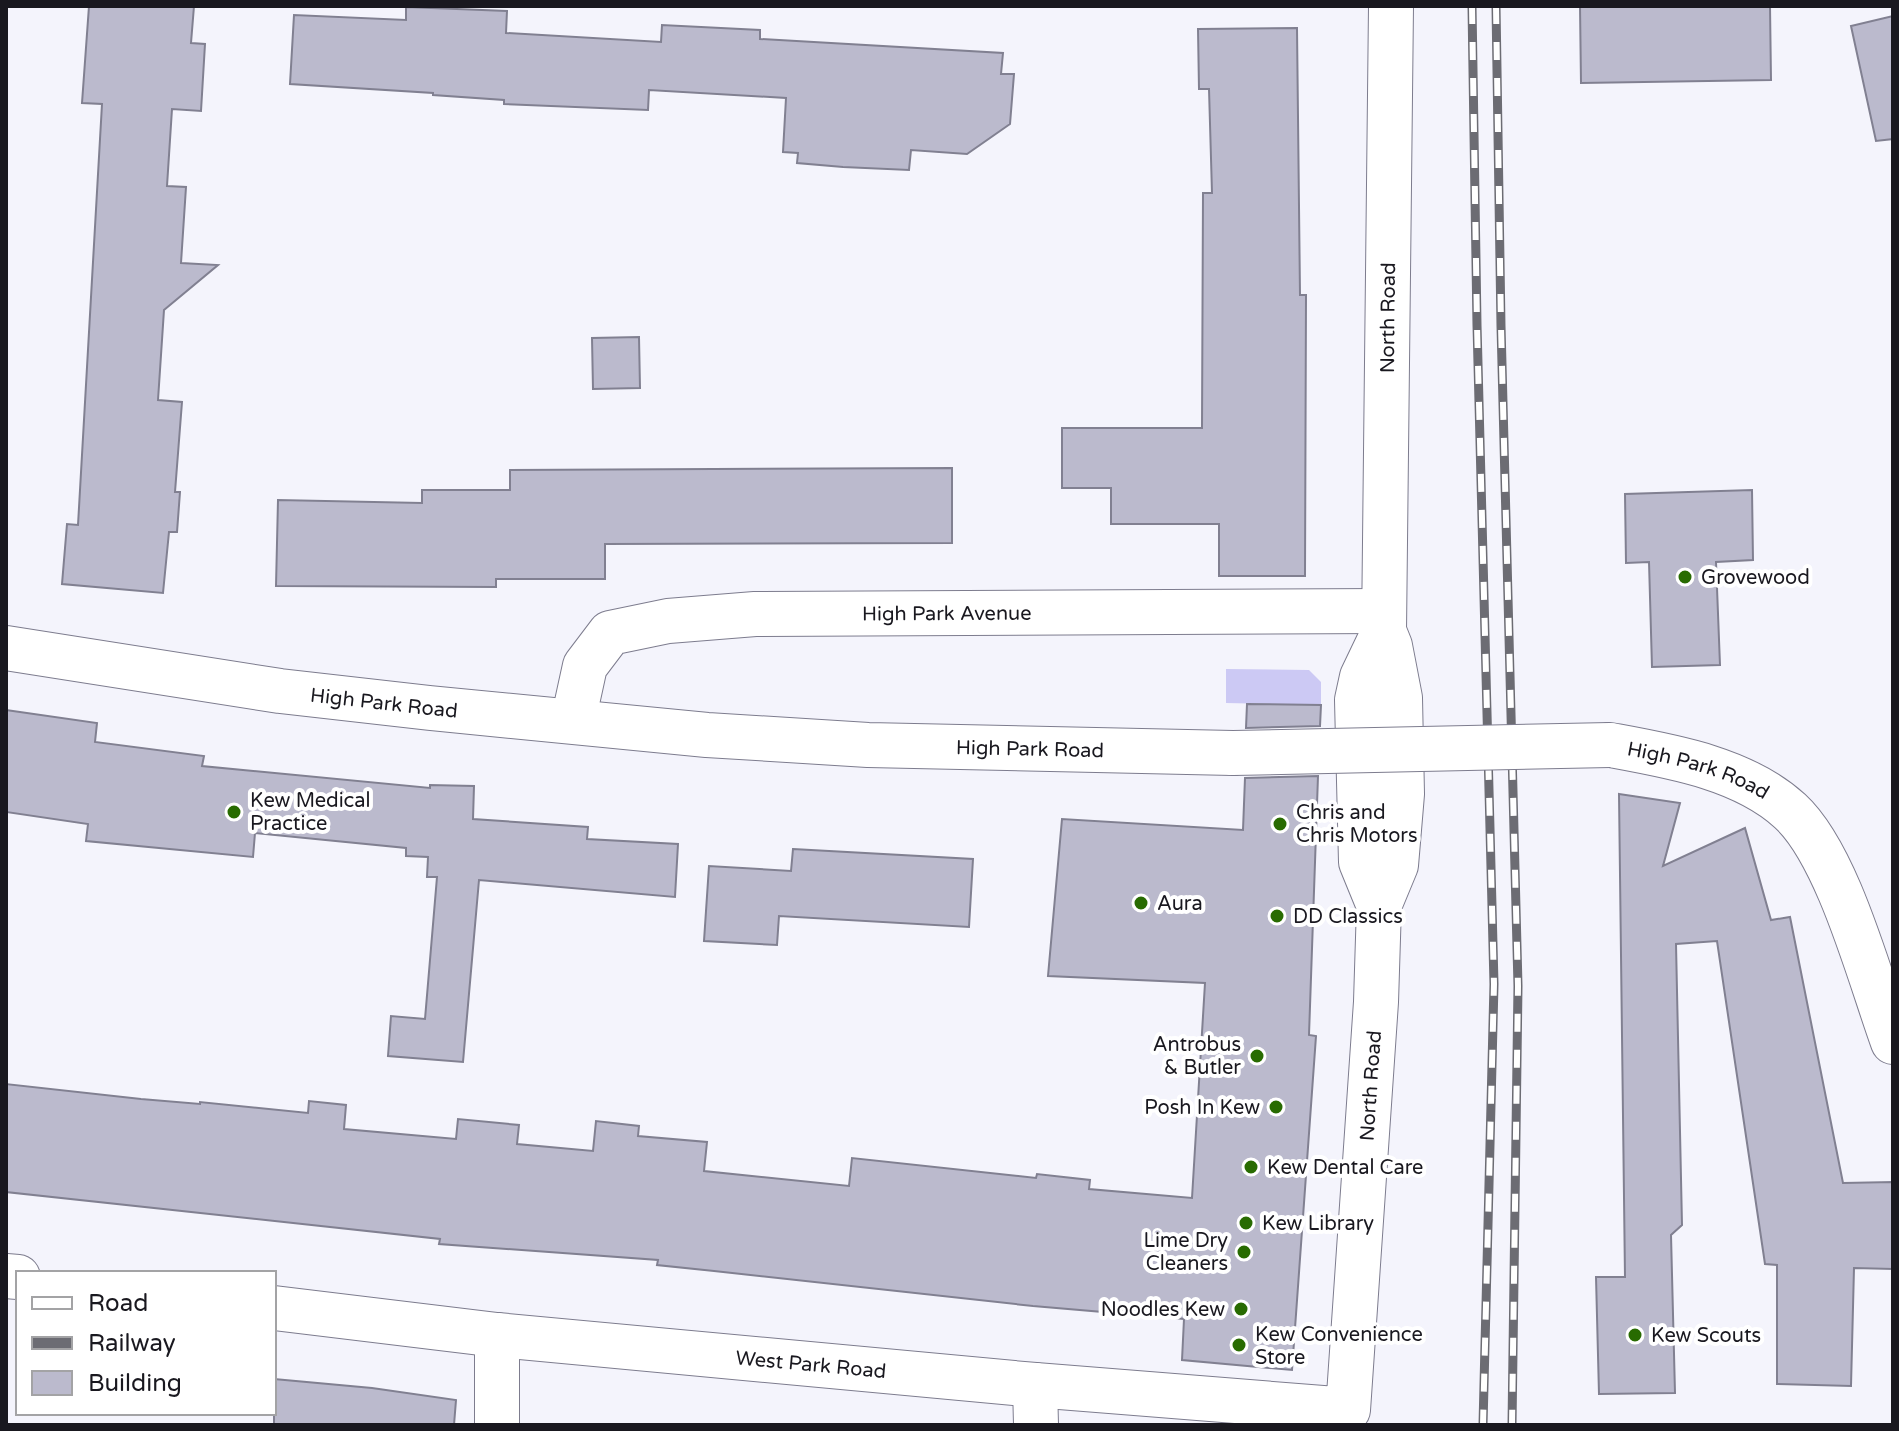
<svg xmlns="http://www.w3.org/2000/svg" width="1899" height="1431" viewBox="0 0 1899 1431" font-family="'Varela Round',sans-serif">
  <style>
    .green { fill: #ccc9f4 }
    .building { fill: #bbbacd; stroke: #818091; stroke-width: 2 }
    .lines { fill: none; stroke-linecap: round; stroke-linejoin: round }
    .minor-casing { stroke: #7d7c8e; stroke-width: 46 }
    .minor { stroke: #fff; stroke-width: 44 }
    .rail-casing { stroke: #6c6c73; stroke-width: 9 }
    .rail { stroke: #fff; stroke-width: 6; stroke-dasharray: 18; stroke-linecap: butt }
    .minor-bridge-casing { stroke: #7d7c8e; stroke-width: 46; stroke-linecap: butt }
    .minor-bridge { stroke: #fff; stroke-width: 44 }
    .poi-dot { fill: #286b01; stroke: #fff; stroke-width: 3 }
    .labels { text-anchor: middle; stroke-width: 8; stroke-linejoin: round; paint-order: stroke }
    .street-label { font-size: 20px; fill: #19181f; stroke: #fff }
    .poi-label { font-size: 20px; fill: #19181f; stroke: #fff; text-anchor: start }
  </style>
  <rect width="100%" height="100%" fill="#f4f4fc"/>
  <path class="green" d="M1226,669L1309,670L1321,682V705L1226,703Z"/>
  <path class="building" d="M89,6H194L191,43L205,44L201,111L172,109L167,186L186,187L181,263L218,265L164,310L158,400L182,402L175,492H180L177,532H169L163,593L62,584L67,524L78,525L102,104L82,103Z
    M1580,6H1770L1771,80L1581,83Z
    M406,7L507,11L506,33L661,42L662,25L760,30V39L1003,53L1001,74H1014L1010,124L967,154L911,150L909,170L843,167L797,163L798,153L783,152L786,98L649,90L648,110L504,104V100L433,95V93L290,84L294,15L406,20Z
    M1893,16V139L1876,141L1851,26Z
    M1297,28L1300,295H1306L1305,576H1219V524H1111V488H1062V428H1202L1203,193H1212L1209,89H1199L1198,29Z
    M639,337L640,388L593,389L592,338Z
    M952,468V543L605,544V579H496V587L276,586L278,500L422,503V490H510V470Z
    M1752,490L1753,560L1716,562L1720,665L1652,667L1649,562L1626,563L1625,494Z
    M1247,704L1321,705L1320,726L1246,728Z
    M6,710L97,723L95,742L204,756L202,766L430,788V785L474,786L473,819L588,827L587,839L678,844L675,897L479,880L463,1062L388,1056L391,1016L425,1019L437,877H427L428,857L406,856V848L255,833L253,857L86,841L88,824L6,812Z
    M1318,776L1309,1035L1316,1036L1292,1370L1182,1360L1184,1319L1033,1306L714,1271L657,1265L658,1260L439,1244L440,1239L6,1192V1084L141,1099L200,1104V1102L308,1113L309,1101L346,1105L344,1129L456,1139L458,1119L519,1125L517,1144L593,1151L596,1121L639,1126L638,1136L707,1142L704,1171L849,1186L852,1158L1036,1178L1037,1174L1090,1180L1089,1189L1192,1198L1205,983L1048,976L1062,819L1243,830L1245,778Z
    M1619,794L1680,803L1663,866L1745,828L1771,920L1790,917L1843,1183L1893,1182V1269L1854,1268L1851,1386L1777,1384V1265L1765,1264L1717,941L1676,944L1682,1225L1671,1235L1675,1393L1599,1394L1596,1277H1625Z
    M793,849L973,859L969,927L779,916L777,945L704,941L709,866L791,871Z
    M274,1379L372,1388L456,1400L454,1425H274Z"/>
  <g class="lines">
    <g class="minor-casing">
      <g id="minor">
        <path id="s1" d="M6,648L280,691L430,708L707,735L868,745L1233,753"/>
        <path id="s2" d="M573,721L585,666L610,633L668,621L755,614L1384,611"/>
        <path id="s3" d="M1610,745C1670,756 1743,768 1790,811C1838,855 1870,979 1893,1042"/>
        <path d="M1379,906L1361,862L1357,700L1362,677L1384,631"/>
        <path d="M6,1276L18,1277"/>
        <path id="s4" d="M274,1308L497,1335L1035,1385L1348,1410L1376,1002L1379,906L1396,865L1402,794L1400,698L1390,646L1384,631L1391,6"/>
        <path d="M497,1335V1425"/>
        <path d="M1035,1385L1036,1425"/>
      </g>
    </g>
    <use href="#minor" class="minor"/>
    <g class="rail-casing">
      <path id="rail" d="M1472,6L1477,325L1494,984L1483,1425
        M1496,6L1501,326L1518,986L1512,1425"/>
    </g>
    <use href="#rail" class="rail"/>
    <g class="minor-bridge-casing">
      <path id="minor-bridge" d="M1233,753L1610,745"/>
    </g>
    <use href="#minor-bridge" class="minor-bridge"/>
  </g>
  <g class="poi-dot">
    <circle cx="1685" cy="577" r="8"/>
    <circle cx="234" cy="812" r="8"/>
    <circle cx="1280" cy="824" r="8"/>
    <circle cx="1141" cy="903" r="8"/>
    <circle cx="1277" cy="916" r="8"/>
    <circle cx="1257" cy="1056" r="8"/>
    <circle cx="1276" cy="1107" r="8"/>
    <circle cx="1251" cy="1167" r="8"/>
    <circle cx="1246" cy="1223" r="8"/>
    <circle cx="1244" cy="1252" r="8"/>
    <circle cx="1241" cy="1309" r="8"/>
    <circle cx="1635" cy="1335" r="8"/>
    <circle cx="1239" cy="1345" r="8"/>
  </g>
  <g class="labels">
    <g class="street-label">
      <text dy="7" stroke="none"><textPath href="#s4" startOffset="2178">North Road</textPath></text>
      <text dy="7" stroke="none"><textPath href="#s2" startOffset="436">High Park Avenue</textPath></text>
      <text dy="7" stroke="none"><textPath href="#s1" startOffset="382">High Park Road</textPath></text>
      <text dy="7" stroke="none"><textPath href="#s1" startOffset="1030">High Park Road</textPath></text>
      <text dy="7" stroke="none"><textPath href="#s3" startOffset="92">High Park Road</textPath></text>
      <text dy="7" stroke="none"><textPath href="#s4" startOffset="1404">North Road</textPath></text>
      <text dy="7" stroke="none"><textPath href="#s4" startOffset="540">West Park Road</textPath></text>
    </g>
    <g class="poi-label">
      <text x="1701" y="584">Grovewood</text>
      <text x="250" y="807">Kew Medical<tspan x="250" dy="23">Practice</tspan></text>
      <text x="1296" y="819">Chris and<tspan x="1296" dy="23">Chris Motors</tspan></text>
      <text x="1157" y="910">Aura</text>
      <text x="1293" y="923">DD Classics</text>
      <text x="1241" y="1051" text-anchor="end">Antrobus<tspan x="1241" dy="23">&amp; Butler</tspan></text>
      <text x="1260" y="1114" text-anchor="end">Posh In Kew</text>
      <text x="1267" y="1174">Kew Dental Care</text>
      <text x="1262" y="1230">Kew Library</text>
      <text x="1228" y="1247" text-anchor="end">Lime Dry<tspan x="1228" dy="23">Cleaners</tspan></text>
      <text x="1225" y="1316" text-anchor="end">Noodles Kew</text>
      <text x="1255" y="1341">Kew Convenience<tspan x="1255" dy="23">Store</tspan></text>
      <text x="1651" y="1342">Kew Scouts</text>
    </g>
  </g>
  <rect width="1899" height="1431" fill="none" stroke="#19181f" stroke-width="16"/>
  <rect x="16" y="1271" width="260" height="144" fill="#ffffff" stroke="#a3a3a5" stroke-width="2"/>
  <rect x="32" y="1297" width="40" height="12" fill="#ffffff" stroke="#a3a3a5" stroke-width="2"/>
  <text x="88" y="1311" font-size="24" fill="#19181f">Road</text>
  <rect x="32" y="1337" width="40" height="12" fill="#6c6c73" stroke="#a3a3a5" stroke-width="2"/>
  <text x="88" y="1351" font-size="24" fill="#19181f">Railway</text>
  <rect x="32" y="1371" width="40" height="24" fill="#bbbacd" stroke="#a3a3a5" stroke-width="2"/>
  <text x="88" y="1391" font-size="24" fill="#19181f">Building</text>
</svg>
